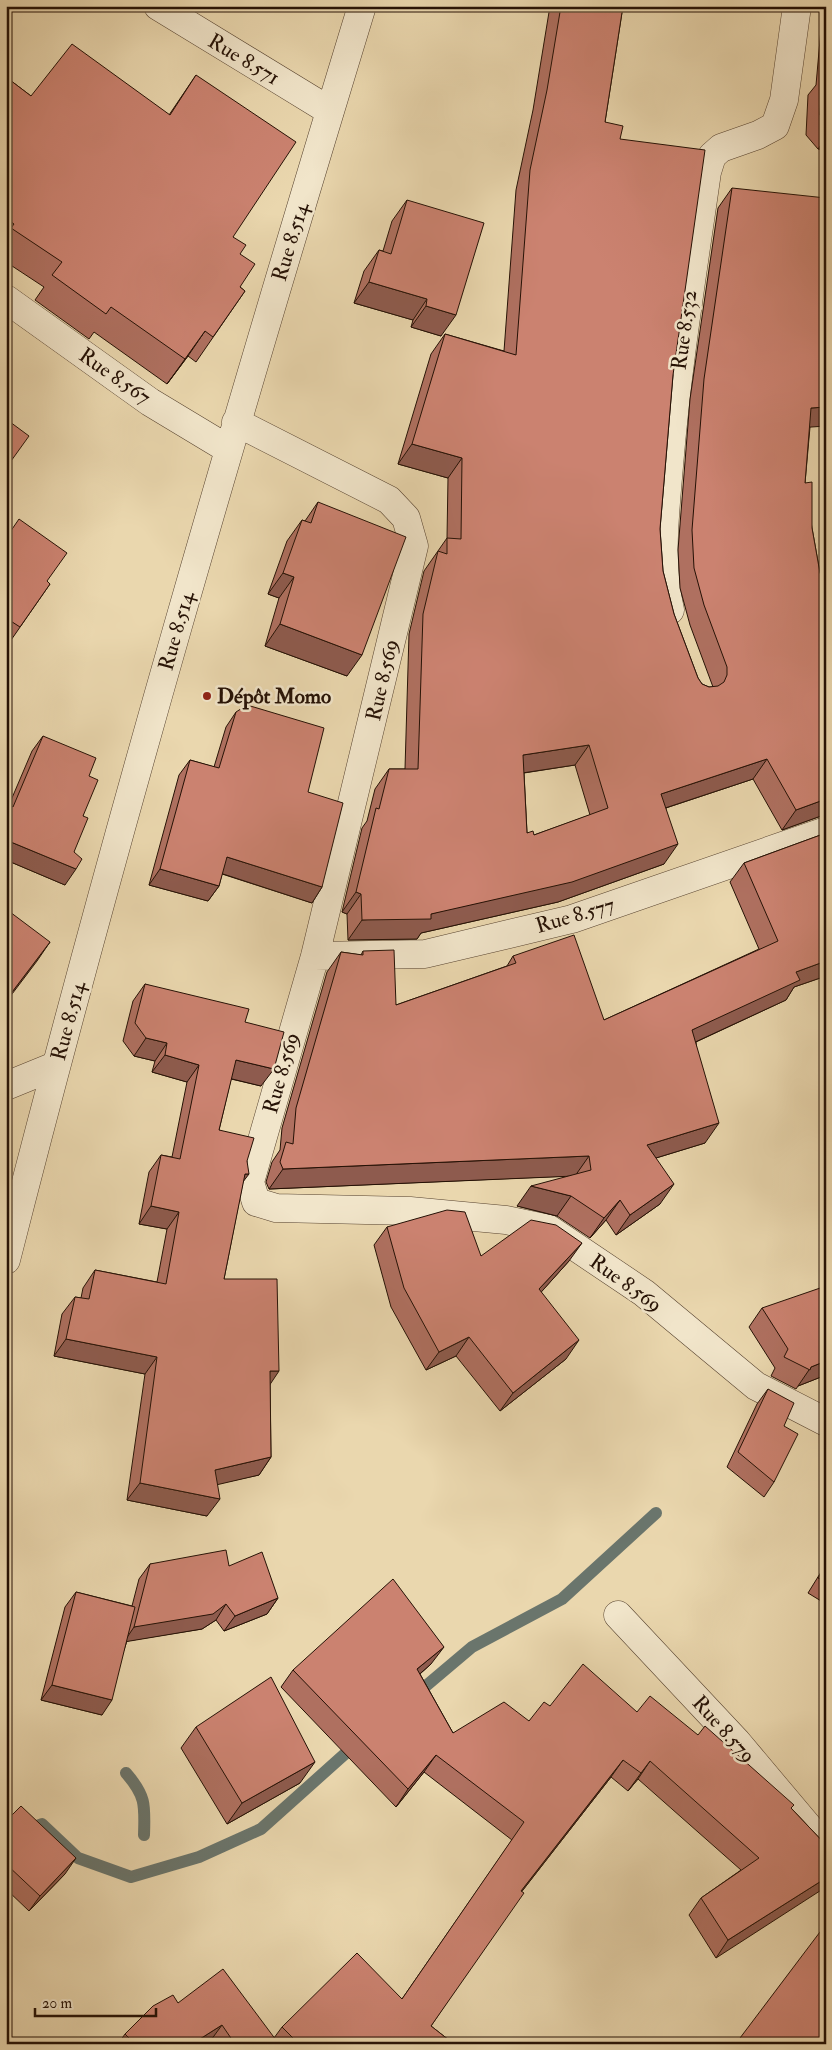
<svg xmlns="http://www.w3.org/2000/svg" width="832" height="2050" viewBox="0 0 832 2050" font-family="'IM FELL Double Pica',serif">
  <style>
    .lines { fill: none; stroke-linecap: round; stroke-linejoin: round }
    .stream { stroke: #6a756c; stroke-width: 12 }
    .minor-casing { stroke: #56422f; stroke-width: 29 }
    .minor { stroke: #f1e5ca; stroke-width: 28 }
    .wall { fill: #af7060; stroke: #251105; fill-rule: evenodd }
    .shaded-wall { fill: #8e5b4e; stroke: #251105 }
    .building { fill: #cb8270; stroke: #251105; fill-rule: evenodd }
    .poi-dot { fill: #8f2418; stroke: #f1e5ca; stroke-width: 2 }
    .labels { text-anchor: middle; stroke-width: 5; stroke-linejoin: round; paint-order: stroke }
    .street-label { font-size: 21px; fill: #251105; stroke: #f1e5ca }
    .poi-label { font-size: 21px; font-weight: bold; fill: #251105; stroke: #f1e5ca; text-anchor: start }
  </style>
  <rect width="100%" height="100%" fill="#ead7ae"/>
  <filter id="stains"><feTurbulence type="fractalNoise" baseFrequency=".004" numOctaves="4"/><feColorMatrix values="0 0 0 0 .2 0 0 0 0 .09 0 0 0 0 .02 0 0 0 .5 -.17"/></filter>
  <radialGradient id="worn" r=".72"><stop offset=".6" stop-color="#630" stop-opacity="0"/><stop offset="1" stop-color="#630" stop-opacity=".3"/></radialGradient>
  <g class="lines">
    <path class="stream" d="M414,1696L472,1647L562,1599L656,1513
      M126,1773C146,1796 145,1805 144,1835
      M6,1838L42,1824L78,1858L131,1877L199,1857L261,1829L356,1744"/>
    <g class="minor-casing">
      <path id="minor" d="M158,6L330,111
        M6,299L150,402L228,449
        M236,422L389,500L406,518L414,546L315,956L250,1182L256,1202L276,1208L410,1211L506,1220L549,1229L644,1293L756,1386L826,1422
        M670,610C659,562 665,515 669,466C677,368 693,270 707,172L712,156L721,148L758,135L775,126L784,100L797,6
        M315,956L425,954L572,919L826,831
        M6,1086L55,1066
        M6,1260C113,839 235,422 362,6
        M618,1615L737,1742L826,1848"/>
    </g>
    <use href="#minor" class="minor"/>
  </g>
  <path class="wall" d="M550,6H623L605,122L620,139L673,375L660,529L663,571L674,614L698,678L702,684L709,687H713L690,625L680,588L678,550L690,399L718,208L732,188L810,427L805,483L812,528L820,573L826,585V816H821L782,830L753,779L666,808L664,864L558,902L421,933L417,939L348,940L347,914L342,912L362,828L367,821L375,789L389,769H405L409,634L424,571L447,538L448,478L398,464L431,354L445,334L504,351L516,190L533,110ZM575,765L590,815L534,835L527,833L524,773Z
    M823,6H826V149H818L806,135L808,95L816,85Z
    M196,75L233,237L240,254V287L245,291L196,362L188,356L167,384L94,332L89,339L35,300L44,287L6,262V77L31,96L169,115Z
    M407,200L441,336L411,327L413,320L354,303L364,271L379,250L383,251L392,221Z
    M318,502L347,676L265,646L279,598L268,594L287,541L302,520L305,521Z
    M6,538L47,581L50,584L9,643L6,641Z
    M236,712L308,792L322,887L312,903L222,874L219,886L208,901L149,885L179,775L190,760L214,767L226,727Z
    M43,736L89,776L83,816L65,885L6,860V802L9,805L32,751Z
    M826,833V976L794,987L786,1000L696,1042L705,1143L656,1158L660,1204L616,1235L606,1220L590,1238L557,1216L517,1206L569,1176L269,1189L266,1182L272,1162L280,1150L282,1128L327,972L341,952L361,955L363,951L396,1005L507,966L513,956L604,1020L759,949L730,882L744,863Z
    M145,984L245,1022L261,1086L231,1079L219,1130L247,1161L224,1279L270,1384L271,1457L259,1475L217,1484L207,1516L127,1500L145,1374L54,1356L62,1314L75,1297L81,1298L83,1288L95,1270L157,1282L167,1229L139,1224L149,1172L161,1155L172,1157L187,1082L152,1072L155,1061L134,1056L123,1041L133,1001Z
    M387,1227L481,1256L569,1261L541,1292L566,1359L500,1411L456,1356L426,1370L391,1307L374,1245Z
    M762,1308L826,1375L798,1386L796,1389L771,1376L775,1368L749,1327Z
    M768,1389L784,1426L774,1482L764,1497L727,1467L757,1404Z
    M150,1564L229,1566L278,1598L267,1614L224,1631L216,1620L202,1629L127,1641L102,1715L41,1700L65,1607L76,1592L132,1606L139,1579Z
    M826,1564V1604L808,1593Z
    M431,1664L420,1674L453,1733L529,1721L550,1706L637,1712L698,1735L791,1808L826,1845L716,1958L689,1915L701,1898L741,1870L638,1779L628,1791L611,1777L522,1891L431,2026L454,2044H214L211,2040L206,2044H118L125,2034L178,2003L274,2038L282,2027L402,1999L512,1840L424,1772L396,1807L281,1687L293,1670Z
    M196,1727L300,1783L227,1824L181,1748Z
    M6,1821L65,1874L29,1911L6,1889Z"/>
  <path class="shaded-wall" d="M826,138V149H818Z
    M369,282L427,299L413,320L354,303Z
    M426,306L456,315L441,336L411,327Z
    M205,331L188,356L167,384L185,359Z
    M826,407V426L797,428L811,408Z
    M412,444L462,458L448,478L398,464Z
    M283,573L294,577L279,598L268,594Z
    M280,624L362,655L347,676L265,646Z
    M589,745L575,765L509,775L523,755Z
    M767,759L753,779L647,814L661,794Z
    M826,799V816H821L782,830L796,810Z
    M6,840L76,869L65,885L6,860Z
    M678,844L664,864L558,902L421,933L417,939L348,940L362,920L431,914Z
    M227,857L322,887L312,903L217,872Z
    M160,869L219,886L208,901L149,885Z
    M356,892L361,894L347,914L342,912Z
    M50,942L37,961L6,1002V1000Z
    M826,961V976L794,987L786,1000L678,1050L692,1030L796,972Z
    M146,1038L167,1043L155,1061L134,1056Z
    M165,1055L199,1065L187,1082L152,1072Z
    M236,1060L274,1069L261,1086L224,1077Z
    M719,1123L705,1143L633,1165L647,1145Z
    M589,1156L575,1176L269,1189L283,1169Z
    M245,1174H249L236,1191Z
    M674,1184L660,1204L616,1235L630,1215Z
    M531,1186L571,1196L557,1216L517,1206Z
    M620,1200L606,1220L590,1238L604,1218Z
    M151,1206L179,1212L167,1229L139,1224Z
    M582,1243L569,1261L527,1308L539,1289Z
    M469,1337L456,1356L426,1370L439,1352Z
    M66,1339L157,1357L145,1374L54,1356Z
    M579,1340L566,1359L500,1411L513,1393Z
    M826,1361V1375L798,1386L811,1367Z
    M270,1371H279L267,1389Z
    M271,1457L259,1475L203,1488L215,1470Z
    M140,1483L220,1499L207,1516L127,1500Z
    M278,1598L267,1614L224,1631L235,1616Z
    M226,1604L216,1620L202,1629L124,1642L134,1627Z
    M444,1647L431,1664L405,1687L417,1669Z
    M52,1685L112,1700L102,1715L41,1700Z
    M436,1755L424,1772L396,1807L408,1789Z
    M623,1760L611,1777L509,1908L521,1891Z
    M650,1761L638,1779L628,1791L641,1773Z
    M315,1762L300,1783L227,1824L242,1803Z
    M76,1858L65,1874L29,1911L40,1896Z
    M826,1878V1887L716,1958L728,1940Z
    M222,2025L211,2040L206,2044H192Z"/>
  <path class="building" d="M561,6H623L605,122L623,126L620,139L705,150L673,375L660,529L663,571L674,614L698,678L702,684L709,687L718,686L724,682L727,675V667L704,605L694,568L692,530L704,379L732,188L826,198V407L811,408L805,483L812,482V528L820,573L826,585V799L796,810L767,759L661,794L678,844L572,882L431,914V919L362,920L361,894L356,892L376,808L379,809L389,769H418L423,614L438,551L447,554V538L461,539L462,458L412,444L445,334L516,355L530,170L547,90ZM589,745L608,808L534,835L533,831L527,833L523,755Z
    M72,44L170,115L196,75L296,142L233,237L246,245L240,254L255,264L240,287L245,291L213,337L205,331L185,359L111,307L106,314L52,275L62,262L11,228L14,224L6,218V77L31,96Z
    M822,75H826V122L820,115Z
    M407,200L484,223L456,315L426,306L427,299L369,282L379,250L391,254Z
    M6,419L29,436L6,468Z
    M318,502L406,537L362,655L280,624L294,577L283,573L302,520L311,523Z
    M19,519L67,553L47,581L50,584L20,627L6,618V538Z
    M247,705L324,728L308,792L343,803L322,887L227,857L219,886L160,869L190,760L219,768L236,712Z
    M43,736L96,758L89,776L98,780L83,816L88,818L74,852L82,859L76,869L6,840V802L13,807Z
    M826,833V961L796,972L800,980L692,1030L719,1123L647,1145L674,1184L630,1215L620,1200L604,1218L571,1196L531,1186L591,1170L589,1156L283,1169L280,1162L286,1142L293,1144L296,1108L341,952L363,955V951L394,950L396,1005L516,963L513,956L574,935L604,1020L778,941L744,863Z
    M6,909L50,942L6,1000Z
    M145,984L249,1009L245,1022L284,1032L274,1069L236,1060L219,1130L254,1138L247,1161L249,1174H245L224,1279H277L279,1371H270L271,1457L215,1470L220,1499L140,1483L157,1357L66,1339L75,1297L89,1299L95,1270L166,1284L179,1212L151,1206L161,1155L180,1159L199,1065L165,1055L167,1043L146,1038L135,1023Z
    M447,1210L465,1212L481,1256L531,1220L556,1225L582,1243L539,1289L579,1340L513,1393L469,1337L439,1352L404,1288L387,1227Z
    M826,1286V1361L811,1367L810,1370L784,1357L788,1349L762,1308Z
    M768,1389L794,1403L784,1426L798,1434L774,1482L738,1452Z
    M226,1550L229,1566L262,1552L278,1598L235,1616L226,1604L213,1614L134,1627L150,1564Z
    M826,1566V1582L818,1578Z
    M393,1579L444,1647L417,1669L453,1733L504,1702L529,1721L544,1702L550,1706L583,1664L637,1712L650,1696L698,1735L705,1726L794,1805L791,1808L826,1845V1878L728,1940L701,1898L759,1858L650,1761L641,1773L623,1760L521,1891L524,1893L431,2026L454,2044H299L282,2027L357,1953L402,1999L524,1822L436,1755L408,1789L293,1670Z
    M76,1592L135,1607L112,1700L52,1685Z
    M271,1677L315,1762L242,1803L196,1727Z
    M21,1806L76,1858L40,1896L6,1864V1821Z
    M826,1924V2044H740L737,2042Z
    M223,1969L276,2040L271,2044H235L222,2025L192,2044H131L133,2042L125,2034L153,2006L173,1995L178,2003Z"/>
  <circle class="poi-dot" cx="207" cy="696" r="5"/>
  <g class="labels">
    <g class="street-label">
      <text transform="translate(244 59) rotate(31)" y="7">Rue 8.571</text>
      <text transform="translate(290 242) rotate(-73)" y="7">Rue 8.514</text>
      <text transform="translate(684 330) rotate(-82)" y="7">Rue 8.532</text>
      <text transform="translate(115 376) rotate(35)" y="7">Rue 8.567</text>
      <text transform="translate(176 631) rotate(-74)" y="7">Rue 8.514</text>
      <text transform="translate(382 680) rotate(-77)" y="7">Rue 8.569</text>
      <text transform="translate(575 915) rotate(-16)" y="7">Rue 8.577</text>
      <text transform="translate(68 1021) rotate(-75)" y="7">Rue 8.514</text>
      <text transform="translate(281 1073) rotate(-74)" y="7">Rue 8.569</text>
      <text transform="translate(626 1283) rotate(36)" y="7">Rue 8.569</text>
      <text transform="translate(724 1729) rotate(48)" y="7">Rue 8.579</text>
    </g>
    <g class="poi-label">
      <text x="217" y="703">Dépôt Momo</text>
    </g>
  </g>
  <rect width="832" height="2050" fill="none" stroke="#ead7ae" stroke-width="25"/>
  <rect x="8" y="8" width="817" height="2035" fill="none" stroke="#251105" stroke-width="2.5"/>
  <rect x="12" y="12" width="807" height="2025" fill="none" stroke="#251105"/>
  <path d="M35 2008v8h121v-8" fill="none" stroke="#251105" stroke-width="2.5"/>
  <text x="42" y="2008" font-size="15" fill="#251105" stroke="#f1e5ca" stroke-width="4" paint-order="stroke">20 m</text>
  <rect width="100%" height="100%" filter="url(#stains)"/>
  <rect width="100%" height="100%" fill="url(#worn)"/>
</svg>
